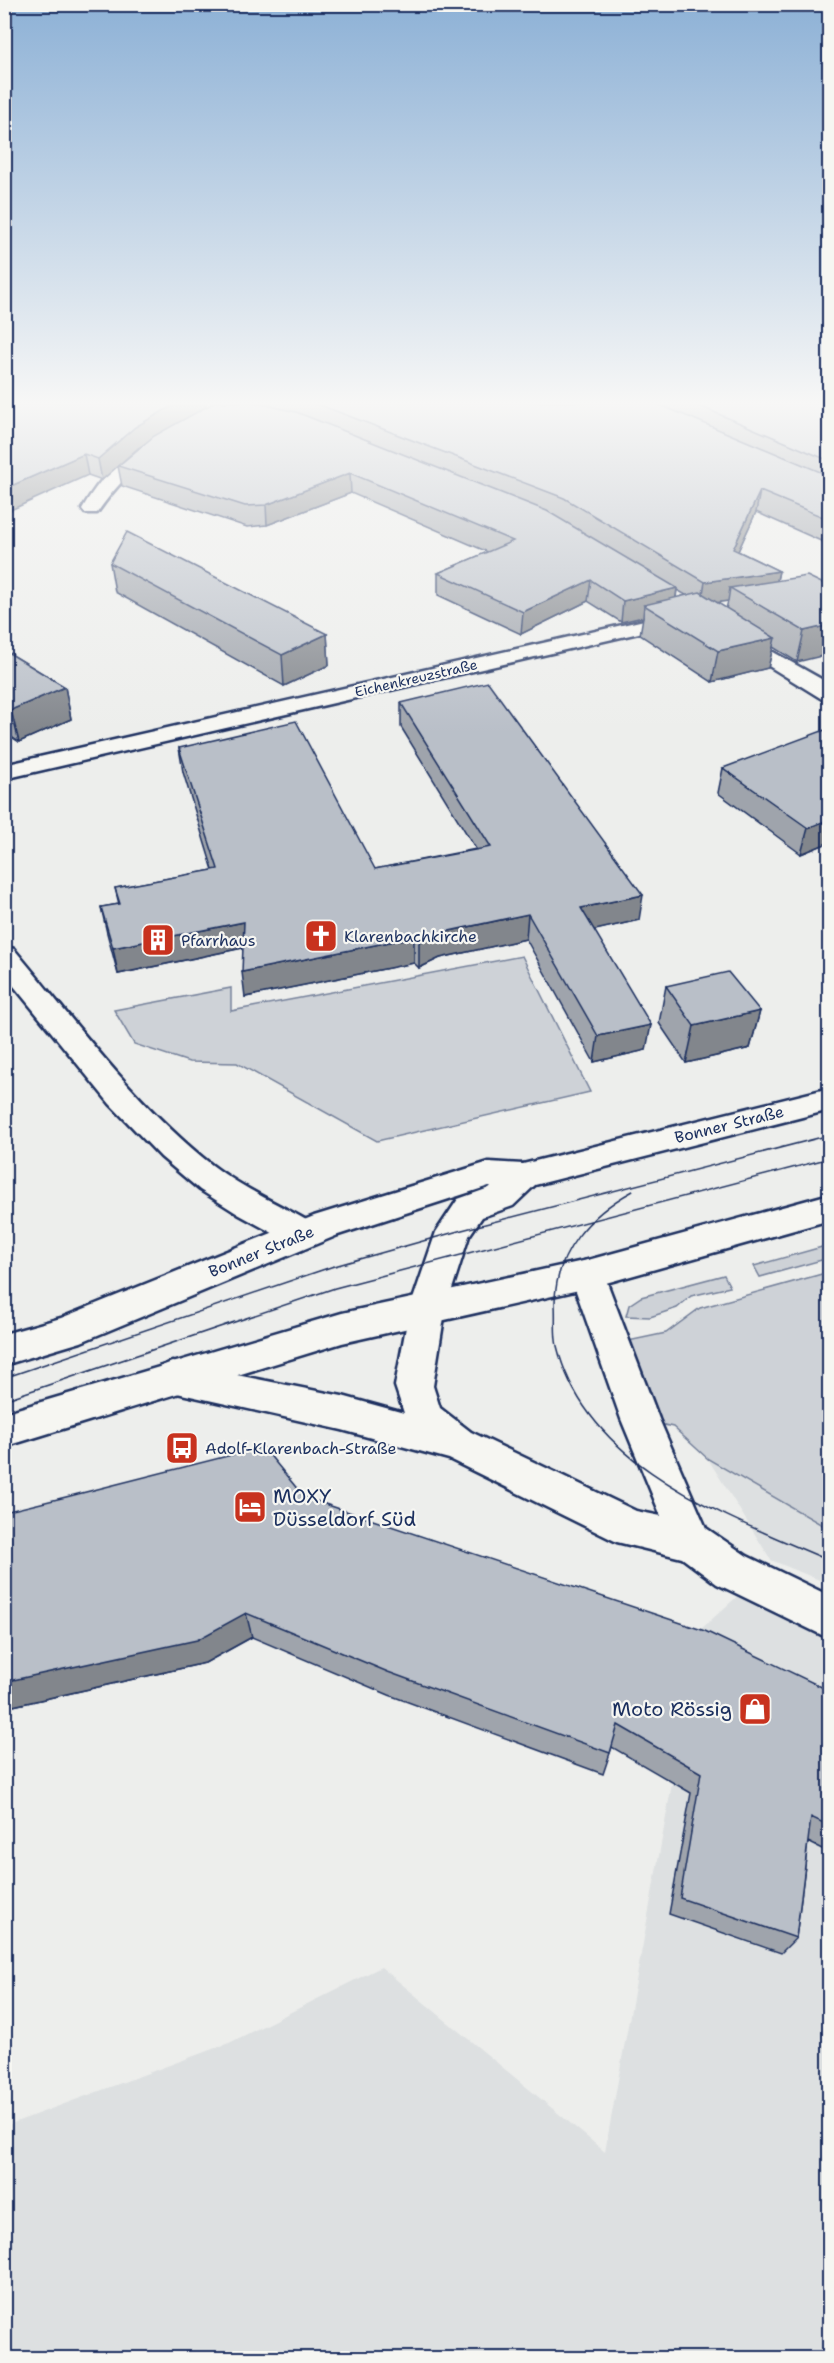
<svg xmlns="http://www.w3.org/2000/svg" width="834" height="2363" viewBox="0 0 834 2363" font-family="'Shantell Sans',sans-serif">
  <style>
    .built { fill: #dde0e1 }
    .green { fill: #ced2d7; stroke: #74809a; stroke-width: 1.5 }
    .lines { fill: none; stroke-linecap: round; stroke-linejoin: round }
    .street-casing { stroke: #1b2f5e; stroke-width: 5 }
    .secondary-casing { stroke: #1b2f5e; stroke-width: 5 }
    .street { fill: #f6f6f2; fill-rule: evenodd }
    .secondary { fill: #f6f6f2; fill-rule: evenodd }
    .tram { stroke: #1b2f5e; stroke-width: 1.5 }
    .wall { fill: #9fa4ac; stroke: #1b2f5e; stroke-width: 1.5; fill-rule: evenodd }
    .shaded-wall { fill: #82868c; stroke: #1b2f5e; stroke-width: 1.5 }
    .building { fill: #b9bfc8; stroke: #1b2f5e; stroke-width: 1.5 }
    .labels { text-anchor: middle; stroke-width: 4.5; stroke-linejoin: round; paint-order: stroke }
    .far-street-label { font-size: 14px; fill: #1b2f5e; stroke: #f6f6f2 }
    .poi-label { font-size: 16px; fill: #1b2f5e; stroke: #f6f6f2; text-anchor: start }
    .street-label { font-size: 16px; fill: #1b2f5e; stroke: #f6f6f2 }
    .near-poi-label { font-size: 20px; fill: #1b2f5e; stroke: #f6f6f2; text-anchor: start }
  </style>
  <rect width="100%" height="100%" fill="#edeeec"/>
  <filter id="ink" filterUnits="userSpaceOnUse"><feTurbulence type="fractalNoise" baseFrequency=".0167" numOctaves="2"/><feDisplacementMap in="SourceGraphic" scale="12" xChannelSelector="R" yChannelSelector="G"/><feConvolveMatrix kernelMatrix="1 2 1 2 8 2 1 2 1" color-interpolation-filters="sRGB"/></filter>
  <g filter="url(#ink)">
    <path class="built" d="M708,1459L829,1529V1584L771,1560Z
      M741,1593L829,1631V2358H5V2126L229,2043L381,1967L605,2152L700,1630Z"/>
    <path class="green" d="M522,956L590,1092L377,1141L237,1063L189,1062L134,1044L114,1010L231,988V1011Z
      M829,1245V1258L760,1277L754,1266Z
      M829,1272V1529L708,1459L673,1427L660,1424L628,1341L666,1333L700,1308Z
      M724,1275L730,1287L691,1296L677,1308L650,1317L626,1316L629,1305L641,1297Z"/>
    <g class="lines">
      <g class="street-casing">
        <path id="street" d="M157,441L165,446L163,450C132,469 118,483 97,513H85L82,509C98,481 124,449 157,441Z
          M684,611L691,613L694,617L691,621L4,779V765Z
          M734,630L830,684V701L822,699L727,640L723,636L727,632Z
          M4,946L14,949C76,1023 135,1104 212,1165C243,1189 281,1205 315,1225L320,1234L315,1243L303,1247L291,1243L238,1214L200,1190L161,1157L110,1104L4,974Z
          M523,1164L535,1167L539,1176L535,1185L513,1206L482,1217L469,1236L445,1311L433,1386L440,1408L471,1432L636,1511L661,1516L621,1419L570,1274L576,1264L588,1260L600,1264L659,1419L706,1528L747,1556L830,1596V1639L717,1584L682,1558L617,1542L449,1459L342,1430L159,1389L153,1378L159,1367L172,1362L342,1396L404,1413L395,1386L409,1311L436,1232L458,1199L489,1188L511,1167Z"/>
      </g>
      <g class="secondary-casing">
        <path id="secondary" d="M830,1088V1110L523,1188L489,1186L338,1235L81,1342L4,1365V1334L61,1318L314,1216L489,1162L523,1164Z
          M830,1194V1220L588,1288L342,1343L4,1447V1413L342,1313L588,1260Z"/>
      </g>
      <use href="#street" class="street"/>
      <use href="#secondary" class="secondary"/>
      <path class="tram" d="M633,1191C590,1214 554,1253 555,1305C556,1318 554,1334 557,1346C587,1468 727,1516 830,1561
        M4,1378L331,1267L462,1230L830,1135
        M4,1400L335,1288L830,1158"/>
    </g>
    <path class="wall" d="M4,402H206V407L215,402H830V545L756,512L738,551L779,571L777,581L830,587L797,662L773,647L768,668L712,682L640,635L643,617L621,622L588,601L521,634L438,595V573L488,552L351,493L267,525L247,527L122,486L118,466L144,444L138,448L102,480L88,475ZM677,590L686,595L676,598ZM722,601H728L726,609L716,602Z
      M110,563L327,634L329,665L284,686L115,592Z
      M4,650L65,687L71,719L19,742L4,732Z
      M401,703L639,920L594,930L646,1050L594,1062L526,939L440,958L419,968L414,963L245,997L243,948L118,974L107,933L101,907L119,904L115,888L213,870L183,772L179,748L375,869L476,849L401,727Z
      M723,768L830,842L801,854L718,793Z
      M666,986L760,1011L750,1048L686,1063L659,1023Z
      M304,1497L830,1691V1853L808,1842L796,1938L781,1953L669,1914L691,1793L612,1747L603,1774L389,1695L252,1637L205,1663L4,1708V1512Z"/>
    <path class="shaded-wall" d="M179,402H206V407L138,448L102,480L98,459L135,427Z
      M84,454L88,475L4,513V489Z
      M350,473L351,493L267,525L266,505Z
      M760,491L756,512L729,571L733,549Z
      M779,571L774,593L730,588L728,601L701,605L705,582Z
      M591,580L588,601L521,634L523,612Z
      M677,588L674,610L644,605L643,617L621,622L623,601Z
      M830,625V654L797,662L804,631Z
      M327,634L329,665L284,686L282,655Z
      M775,638L768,668L712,682L718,651Z
      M65,687L71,719L19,742L11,710Z
      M830,819V842L801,854L808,828Z
      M643,895L639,920L578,934L581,908Z
      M528,914L526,939L440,958L419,968V942L440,933Z
      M244,922L247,947L118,974L113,948Z
      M414,937V963L245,997L242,972Z
      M760,1011L750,1048L686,1063L694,1026Z
      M651,1025L646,1050L594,1062L598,1036Z
      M246,1613L252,1637L205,1663L4,1708V1682Z"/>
    <path class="building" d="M4,402H179L135,427L98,459L84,454L4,489Z
      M215,402H253L296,412L547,511L677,588L623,601L591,580L523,612L438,573L513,541L350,473L266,505L245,506L118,466L154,436Z
      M312,402H653L830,476V520L760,491L733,549L779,571L705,582L564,498Z
      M690,402H830V461Z
      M127,532L327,634L282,655L110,563Z
      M807,576L830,587V625L804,631L730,588Z
      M700,592L775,638L718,651L644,605Z
      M4,650L65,687L11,710L4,706Z
      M488,682L643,895L581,908L651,1025L598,1036L528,914L440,933L419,942L414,937L242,972L244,922L113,948L101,907L120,904L115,888L218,869L179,748L296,721L375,869L491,847L401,703Z
      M830,728V819L808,828L723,768Z
      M728,972L760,1011L694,1026L666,986Z
      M263,1447L304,1497L705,1631L830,1691V1826L811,1817L796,1938L680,1898L701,1773L618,1725L610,1753L388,1672L246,1613L197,1640L4,1682V1512L70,1496Z"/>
  </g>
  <linearGradient id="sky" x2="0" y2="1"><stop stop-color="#8db1d6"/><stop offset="0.55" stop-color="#f7f7f6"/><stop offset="1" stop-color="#f7f7f6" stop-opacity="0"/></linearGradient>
  <rect width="834" height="733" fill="url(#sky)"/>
  <defs>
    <g id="church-square" transform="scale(1.725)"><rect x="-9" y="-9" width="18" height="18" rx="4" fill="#c8321e" stroke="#f6f6f2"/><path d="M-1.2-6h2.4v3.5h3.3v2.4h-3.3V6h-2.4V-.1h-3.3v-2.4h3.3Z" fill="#fff"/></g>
    <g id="building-square" transform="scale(1.725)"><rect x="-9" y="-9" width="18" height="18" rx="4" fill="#c8321e" stroke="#f6f6f2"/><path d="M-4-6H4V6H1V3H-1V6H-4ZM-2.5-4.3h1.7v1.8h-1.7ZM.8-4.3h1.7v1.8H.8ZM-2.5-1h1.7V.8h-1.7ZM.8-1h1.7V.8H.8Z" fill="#fff"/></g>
    <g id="bus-square" transform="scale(1.725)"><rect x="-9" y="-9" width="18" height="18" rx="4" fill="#c8321e" stroke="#f6f6f2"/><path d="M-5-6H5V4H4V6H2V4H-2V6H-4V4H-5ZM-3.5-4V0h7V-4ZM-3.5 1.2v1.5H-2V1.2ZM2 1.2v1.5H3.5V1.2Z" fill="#fff"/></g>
    <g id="hotel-square" transform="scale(1.725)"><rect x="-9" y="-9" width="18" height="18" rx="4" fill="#c8321e" stroke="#f6f6f2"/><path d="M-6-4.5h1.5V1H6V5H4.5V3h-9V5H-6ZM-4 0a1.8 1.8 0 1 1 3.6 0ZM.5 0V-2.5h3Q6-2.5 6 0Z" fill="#fff"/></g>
    <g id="shop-square" transform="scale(1.725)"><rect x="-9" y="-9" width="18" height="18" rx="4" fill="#c8321e" stroke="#f6f6f2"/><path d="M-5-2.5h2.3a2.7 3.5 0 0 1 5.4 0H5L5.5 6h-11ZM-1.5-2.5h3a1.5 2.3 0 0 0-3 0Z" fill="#fff"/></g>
  </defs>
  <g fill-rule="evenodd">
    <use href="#church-square" x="321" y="936"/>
    <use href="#building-square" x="158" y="940"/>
    <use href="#bus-square" x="182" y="1448"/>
    <use href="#hotel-square" x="250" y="1507"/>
    <use href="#shop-square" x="755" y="1709"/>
  </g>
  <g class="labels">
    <g class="far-street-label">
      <text transform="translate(416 678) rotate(-13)" y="5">Eichenkreuzstraße</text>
    </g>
    <g class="poi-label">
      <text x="344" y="942">Klarenbachkirche</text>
      <text x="181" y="946">Pfarrhaus</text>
      <text x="205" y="1454">Adolf-Klarenbach-Straße</text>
    </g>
    <g class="street-label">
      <text transform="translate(729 1124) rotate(-14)" y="6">Bonner Straße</text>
      <text transform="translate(261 1251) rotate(-22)" y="6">Bonner Straße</text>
    </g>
    <g class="near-poi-label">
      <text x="273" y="1503">MOXY<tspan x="273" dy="23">Düsseldorf Süd</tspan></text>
      <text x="732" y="1716" text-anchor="end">Moto Rössig</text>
    </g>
  </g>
  <rect width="834" height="2363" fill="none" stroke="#f6f6f2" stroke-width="24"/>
  <rect x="12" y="12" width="810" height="2339" fill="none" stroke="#1b2f5e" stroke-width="2" filter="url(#ink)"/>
</svg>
